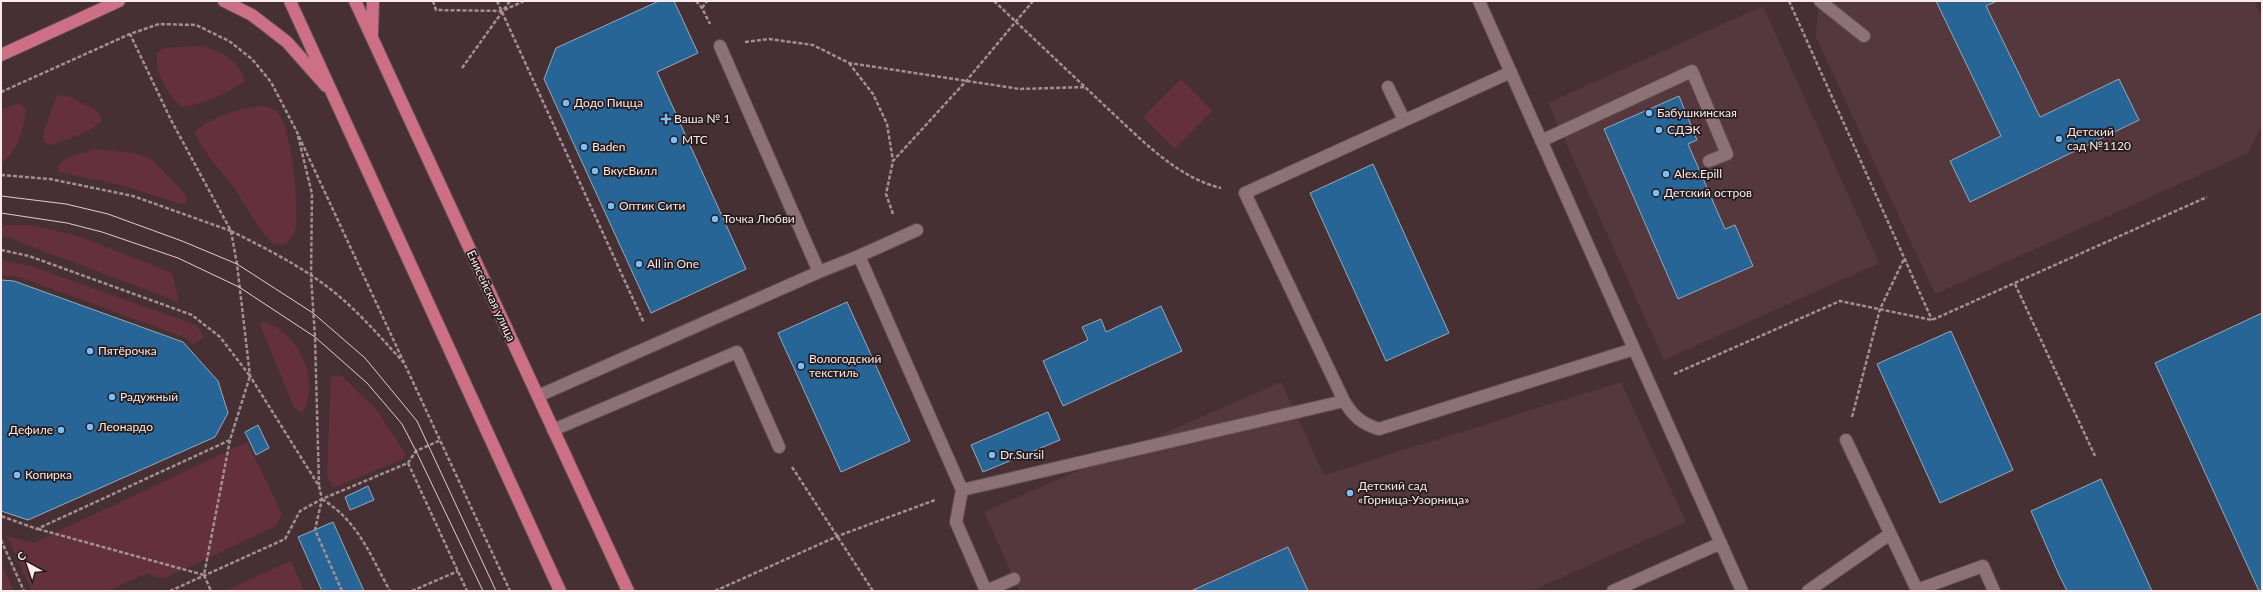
<svg xmlns="http://www.w3.org/2000/svg" width="2263" height="592" viewBox="0 0 2263 592" font-family="Lato,sans-serif">
  <style>
    .built { fill: #55383e }
    .green { fill: #64303b }
    .building { fill: #276596; stroke: #96aabb }
    .lines { fill: none; stroke-linecap: round; stroke-linejoin: round }
    .minor-casing { stroke: #614e52; stroke-width: 14 }
    .major-casing { stroke: #614e52; stroke-width: 14 }
    .path { stroke: #a29093; stroke-width: 2.5; stroke-dasharray: 4 2; stroke-linecap: butt }
    .minor { stroke: #8c7176; stroke-width: 12 }
    .major { stroke: #cd7086; stroke-width: 12 }
    .tram { stroke: #deced0; stroke-width: 1 }
    .poi-dot { fill: #7bbef8; stroke: #261b1d; stroke-width: 1.5 }
    .labels { text-anchor: middle; stroke-width: 3.5; stroke-linejoin: round; paint-order: stroke }
    .poi-label { font-size: 12px; fill: #f9eaec; stroke: #261b1d; text-anchor: start }
    .street-label { font-size: 12px; fill: #f9eaec; stroke: #261b1d }
  </style>
  <rect width="100%" height="100%" fill="#473034"/>
  <path class="built" d="M1819,1H2254L2262,18V125L2248,153L1935,294L1816,37Z
    M1763,6L1879,263L1664,360L1548,103Z
    M1281,382L1324,475L1621,382L1686,522L1531,591H1020L984,512Z"/>
  <path class="green" d="M200,46C220,50 239,60 245,81C228,93 204,104 183,107C168,97 155,72 157,53L164,48Z
    M1181,79L1212,111L1175,149L1143,117Z
    M57,95L69,96L99,112L102,120C91,133 66,140 50,145L44,141V131Z
    M20,103L26,110C22,134 19,148 1,164V110Z
    M259,106C267,107 272,107 278,113C292,130 300,210 295,231C293,236 289,240 286,244L275,245C256,229 247,205 232,185C219,168 202,152 195,132C212,116 237,110 259,106Z
    M96,149L134,153L153,160L184,193L187,201L181,204L120,185L59,172L58,166L68,157Z
    M1,225H31L75,235L172,273L179,302L1,235Z
    M1,260L31,266L196,325L204,337L193,345L186,338L19,277L1,275Z
    M264,321C300,335 321,379 302,414L294,407L260,325Z
    M337,375L343,377L376,409L405,453L403,459L333,488L327,474L331,376Z
    M247,442L282,514L276,526L163,579L147,573L108,591H32L7,536L34,543Z
    M291,561L304,591H225Z
    M1,562L14,591H1Z"/>
  <path class="building" d="M659,1H674L698,53L657,72L746,269L651,313L544,79L556,48Z
    M1936,1H1997L1986,6L2040,117L2119,79L2139,120L1970,202L1950,161L2001,136Z
    M1679,96L1697,140L1688,144L1725,229L1735,225L1753,266L1678,299L1604,129Z
    M1373,164L1449,333L1386,361L1310,193Z
    M1,280L14,281L183,342L218,381L228,413L215,437L28,520L1,511Z
    M847,302L910,441L841,472L778,333Z
    M1161,306L1182,351L1063,406L1043,361L1088,340L1082,327L1101,319L1106,332Z
    M2262,313V591H2259L2155,363Z
    M1951,331L2013,470L1940,503L1877,364Z
    M1048,412L1060,440L983,472L971,445Z
    M258,425L269,448L256,455L245,432Z
    M2101,479L2152,591H2067L2059,575L2031,511Z
    M368,486L374,500L350,510L345,497Z
    M333,522L364,591H322L298,537Z
    M1288,547L1308,591H1191Z"/>
  <g class="lines">
    <g class="minor-casing">
      <path id="minor" d="M1479,1L1742,591
        M1820,1L1864,36
        M1511,72L1245,193L1344,401C1353,416 1362,424 1379,429L1634,349
        M1388,87L1404,120
        M1541,141L1692,71L1727,154L1709,161
        M917,230L859,256L962,490L956,522L986,591
        M819,272L859,256
        M538,396L819,272L720,46
        M553,430L737,352L779,447
        M1846,440L1917,590L1983,566L1994,591
        M962,490L1344,401
        M986,591L1014,579
        M1613,591L1721,543
        M1808,591L1890,534"/>
    </g>
    <g class="major-casing">
      <path id="major" d="M224,1L252,15L287,42L326,86
        M290,1L560,591
        M355,1L628,591
        M372,35L373,1
        M1,55L119,1"/>
    </g>
    <path class="path" d="M433,1L436,10L502,11L524,1
      M497,1L644,323
      M696,1L702,8L710,24
      M994,1C1031,36 1068,71 1105,106C1139,137 1175,177 1221,188
      M1789,1L1932,320
      M702,8L707,1
      M745,42L769,39L813,45L849,63L1020,89L1085,87
      M849,63L873,94L887,124L893,161
      M462,68L510,1
      M1,92L130,34L159,24L196,25L229,41L252,59L271,82L296,130L510,591
      M298,136L312,194L311,276L315,337L319,485
      M1,175L50,179L133,196L231,231L171,120L130,34
      M893,214L886,194L893,161L967,80L1033,1
      M231,231L237,264L250,376L319,486L322,499L315,530L342,591
      M231,231C267,249 303,267 334,292C360,313 382,339 405,364
      M1,250L29,256L192,315L220,337L250,376L230,440L37,529L1,516
      M2015,284L2095,456
      M1674,374L1840,301L1932,320L2207,197
      M1852,417L1880,309L1904,259
      M408,463L467,591
      M792,467L873,591
      M322,499C359,522 370,555 390,591
      M38,529L204,575L230,440
      M1,540L24,591
      M204,575L211,591
      M170,591L285,539L300,511L322,499L408,463L416,451L441,440
      M412,591L458,571
      M715,591L838,536L935,500"/>
    <use href="#minor" class="minor"/>
    <use href="#major" class="major"/>
    <path class="tram" d="M1,196L66,204L108,214L182,241L237,264L313,313L365,358L417,421L496,591
      M1,213L67,223L102,232L178,258L239,287L315,337L367,383L402,424L416,451L483,591"/>
  </g>
  <g class="poi-dot">
    <circle cx="566" cy="103" r="4"/>
    <circle cx="1649" cy="113" r="4"/>
    <path d="M664 113h4v4h4v4h-4v4h-4v-4h-4v-4h4z"/>
    <circle cx="1659" cy="130" r="4"/>
    <circle cx="2059" cy="139" r="4"/>
    <circle cx="674" cy="140" r="4"/>
    <circle cx="584" cy="147" r="4"/>
    <circle cx="595" cy="171" r="4"/>
    <circle cx="1666" cy="174" r="4"/>
    <circle cx="1656" cy="193" r="4"/>
    <circle cx="611" cy="206" r="4"/>
    <circle cx="715" cy="219" r="4"/>
    <circle cx="639" cy="264" r="4"/>
    <circle cx="90" cy="351" r="4"/>
    <circle cx="801" cy="366" r="4"/>
    <circle cx="112" cy="397" r="4"/>
    <circle cx="90" cy="427" r="4"/>
    <circle cx="61" cy="430" r="4"/>
    <circle cx="992" cy="455" r="4"/>
    <circle cx="17" cy="475" r="4"/>
    <circle cx="1350" cy="493" r="4"/>
  </g>
  <g class="labels">
    <g class="poi-label">
      <text x="574" y="107">Додо Пицца</text>
      <text x="1657" y="117">Бабушкинская</text>
      <text x="674" y="123">Ваша № 1</text>
      <text x="1667" y="134">СДЭК</text>
      <text x="2067" y="136">Детский<tspan x="2067" dy="14">сад №1120</tspan></text>
      <text x="682" y="144">МТС</text>
      <text x="592" y="151">Baden</text>
      <text x="603" y="175">ВкусВилл</text>
      <text x="1674" y="178">Alex.Epill</text>
      <text x="1664" y="197">Детский остров</text>
      <text x="619" y="210">Оптик Сити</text>
      <text x="723" y="223">Точка Любви</text>
      <text x="647" y="268">All in One</text>
      <text x="98" y="355">Пятёрочка</text>
      <text x="809" y="363">Вологодский<tspan x="809" dy="14">текстиль</tspan></text>
      <text x="120" y="401">Радужный</text>
      <text x="98" y="431">Леонардо</text>
      <text x="53" y="434" text-anchor="end">Дефиле</text>
      <text x="1000" y="459">Dr.Sursil</text>
      <text x="25" y="479">Копирка</text>
      <text x="1358" y="490">Детский сад<tspan x="1358" dy="14">«Горница-Узорница»</tspan></text>
    </g>
    <g class="street-label">
      <text transform="translate(491 296) rotate(65)" y="4">Енисейская улица</text>
    </g>
  </g>
  <rect width="2263" height="592" fill="none" stroke="#f9eaec" stroke-width="4"/>
  <g transform="translate(28 564) rotate(320)" stroke="#261b1d" stroke-width="3" paint-order="stroke">
  <path d="M0-3L7 15L0 10L-7 15Z" fill="#f9eaec"/>
  <text y="-6" font-size="11" font-weight="bold" text-anchor="middle" fill="#f9eaec">С</text>
  </g>
</svg>
